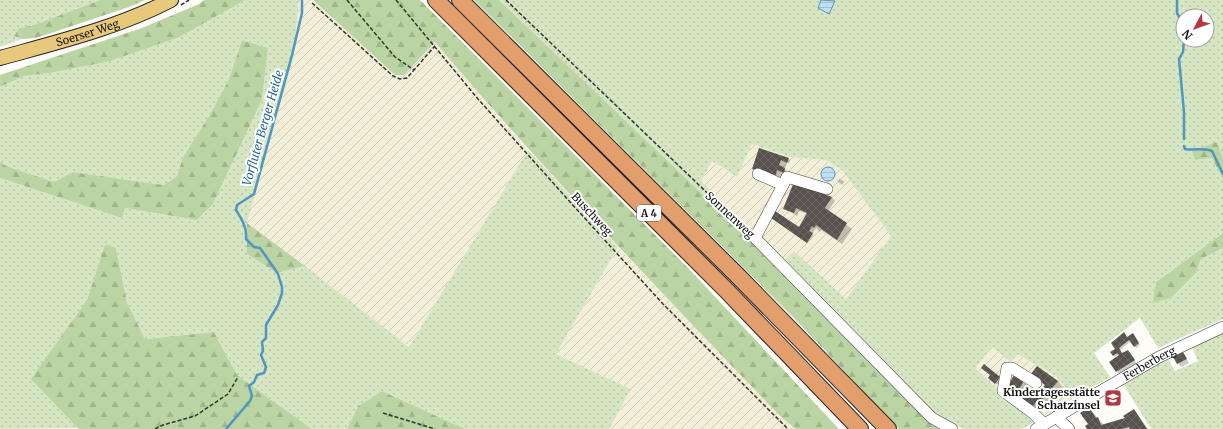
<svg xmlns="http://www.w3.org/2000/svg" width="1223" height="429" viewBox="0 0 1223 429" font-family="Merriweather,serif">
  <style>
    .farmland { fill: url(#farmland-furrows) }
    .grass { fill: url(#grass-dots); fill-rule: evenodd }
    .forest { fill: url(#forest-firs) }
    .water { fill: url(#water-rules); stroke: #4f97be }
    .shadow { fill: #0003 }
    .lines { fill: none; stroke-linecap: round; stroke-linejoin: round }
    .stream { stroke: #4f97be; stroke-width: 2.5 }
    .building { fill: url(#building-cross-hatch) }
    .minor-casing { stroke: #444; stroke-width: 12 }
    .major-casing { stroke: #222; stroke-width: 16 }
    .highway-casing { stroke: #222; stroke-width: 18 }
    .path { stroke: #333; stroke-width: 1.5; stroke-dasharray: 4 2; stroke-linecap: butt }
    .minor { stroke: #fff; stroke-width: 11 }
    .major { stroke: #e8c97b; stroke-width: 14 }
    .highway { stroke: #e39e6e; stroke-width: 16 }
    .labels { text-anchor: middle; stroke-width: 4; stroke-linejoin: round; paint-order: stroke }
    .shield { fill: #fff; stroke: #585858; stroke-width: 1 }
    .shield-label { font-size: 10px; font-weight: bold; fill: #111 }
    .street-label { font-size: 11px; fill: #111; stroke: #fff }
    .poi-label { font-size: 11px; font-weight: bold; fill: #111; stroke: #fff; text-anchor: end }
    .water-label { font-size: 12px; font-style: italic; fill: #276a95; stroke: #fff }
  </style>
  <defs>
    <pattern id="farmland-furrows" width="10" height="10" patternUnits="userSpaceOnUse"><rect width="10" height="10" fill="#f2eed7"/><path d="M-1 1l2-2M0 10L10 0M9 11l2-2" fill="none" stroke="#cecbb8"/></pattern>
    <pattern id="grass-dots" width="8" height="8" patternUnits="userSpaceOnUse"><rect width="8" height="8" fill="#d6e5c2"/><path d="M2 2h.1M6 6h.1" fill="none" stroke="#b7c3a6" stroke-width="1.8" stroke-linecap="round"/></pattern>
    <pattern id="forest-firs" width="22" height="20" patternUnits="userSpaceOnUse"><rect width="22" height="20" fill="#bbd4a3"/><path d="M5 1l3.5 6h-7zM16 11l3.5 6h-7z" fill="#a0b58b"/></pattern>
    <pattern id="water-rules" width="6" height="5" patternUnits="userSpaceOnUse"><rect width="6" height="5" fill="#c0e0f0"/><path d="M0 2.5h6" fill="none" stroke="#a4bfcd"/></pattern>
    <pattern id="building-cross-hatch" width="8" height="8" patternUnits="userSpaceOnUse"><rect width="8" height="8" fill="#58524e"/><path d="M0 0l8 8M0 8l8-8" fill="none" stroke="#6b6663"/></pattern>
  </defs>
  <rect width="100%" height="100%" fill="#fefcf6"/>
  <path class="farmland" d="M299,0H313L395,75L404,74L435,42L528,150L409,347L247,223L294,56Z
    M752,144L790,157L825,160L842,170L891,236L846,299L794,251L785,261L701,181L712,161L737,177Z
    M618,247L780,416L796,429H609L631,389L556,354Z
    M992,347L1011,361L1018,354L1057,377L1074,398L1036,421L998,396L974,368Z"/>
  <path class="grass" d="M0,0H100L34,25L19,28L14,36L22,39L0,47Z
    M245,0H299L294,56L247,223V254L277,273L305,266L409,347L528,150L618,247L556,354L631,389L609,429H465L382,391L358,406L347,429H312L237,375L214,332L145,339L127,302L116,248L105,244L87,300L32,379L80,428L0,429V178L122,218L125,208L197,220L213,204L262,100L268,48L242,40L228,81L209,116L183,157L177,176L164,185L73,172L54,182L6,166L0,162V87L24,76L50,73L107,62Z
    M499,0H1223V158L1217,142L1195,160L1212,158L1223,180V233L1156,282L1152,302L1171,298L1196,273L1201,259L1223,248V319L1158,348L1140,318L1094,353L1110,377L1074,398L1057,377L1018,354L1011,362L992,347L975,368L997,389L998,396L1036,421L1022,429H963L934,415ZM1183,16H1207V40H1183ZM752,144L790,157L825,160L842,170L891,236L846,299L794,251L784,261L701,181L712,161L737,177Z
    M1223,334V429H1151L1122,382L1166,356L1175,371L1198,361L1191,345Z"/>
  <path class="forest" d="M100,0H145L129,7L36,38L22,39L14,36L19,28L34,25Z
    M204,0H245L179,37L107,62L50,73L24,76L0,87V75L142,28L199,4Z
    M313,0H420L688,268L839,429H796L780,416C663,294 545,172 435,42L404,75H395Z
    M474,0H499L778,266L945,429H899L795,319Z
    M242,40L268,48L262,100L213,204L197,220L125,208L122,218L0,178V162L6,166L54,182L73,172L164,185L177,176L183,157L209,116L228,81Z
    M1217,142L1223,158V180L1212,158L1195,160L1192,151Z
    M247,223L305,266L277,273L247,254Z
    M1223,233V248L1201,259L1196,273L1171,298L1152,303L1156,282Z
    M105,244L116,248L127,302L145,339L214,332L237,375L312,429H79L31,379L87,300Z
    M382,391L465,429H347L358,406Z"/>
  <path class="water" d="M821,0L835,1L829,14L818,8Z
    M821 174a7 7 0 1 1 14 0a7 7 0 1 1-14 0Z"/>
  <path class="shadow" d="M759,150L790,160L789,163L787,162L785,169L786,170L785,173H783L780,181L758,174L753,168Z
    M839,179L844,181L843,185L838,182Z
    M795,183L832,198L835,201L828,211L852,229L842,244L821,230L820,232L816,228L812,234L814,235L807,243L779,223L799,229L808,214L799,211L797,216L784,208Z
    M1134,336L1140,345L1136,348L1131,341L1120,350L1123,354L1128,351L1137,364L1120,375L1110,362L1120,356L1119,354L1115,357L1112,352L1128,338Z
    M1183,353L1189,363L1181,367L1174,357Z
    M984,365L1001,379L997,384L990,379L991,375Z
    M1015,376L1027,385L1022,392L1036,402L1045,385L1037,379L1058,381L1063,387L1045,408L1040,404L1036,410L1008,386Z
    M1089,408L1104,425L1126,419L1134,410L1148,429H1088Z"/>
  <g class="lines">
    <path class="stream" d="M1177,0V13L1183,23
      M1184,139V112L1179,59L1183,52L1184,40
      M1184,146L1185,149C1194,151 1203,147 1212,151L1223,174
      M226,429L250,401L252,396L249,386L254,382L257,375L264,373L266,367L261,355L263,351L262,342L266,338V325L278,305L282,293V287L278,274L272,265L260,248L254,247L246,239C247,227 242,220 236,210L237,205L254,194L292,55L302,13V1"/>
  </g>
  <path class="building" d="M759,148L789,158L787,163L781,160L779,165L785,168L784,173L777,170L775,177L752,169Z
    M794,182L832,197L825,208L847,223L837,240L816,225L814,228L812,226L809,231L813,233L807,243L771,218L775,211L799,227L807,213L796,208L794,213L783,209Z
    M1124,332L1127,337L1133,333L1139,343L1134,347L1129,340L1119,348L1122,353L1128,350L1135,360L1116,372L1109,362L1119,355L1117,353L1113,356L1110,352L1115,349L1111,343Z
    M1183,352L1187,359L1177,364L1173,357Z
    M984,364L1000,377L995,384L988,378L990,375L981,368Z
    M1037,366L1058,381L1039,403L1037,401L1032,407L1012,393L1014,391L1007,386L1015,374L1024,381L1019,389L1032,398L1045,385L1031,374Z
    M1089,407L1096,418L1098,417L1101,425L1125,418L1123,416L1134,409L1147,429H1130L1129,427L1122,429H1087L1085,426L1088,424L1080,413Z"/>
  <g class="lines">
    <g class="minor-casing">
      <g id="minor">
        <path d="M758,174L783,185L755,238L932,418L952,429"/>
        <path d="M783,185L787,177L827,189"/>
        <path d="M1036,383L1012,368H1007L1003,391L1033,413L1044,424"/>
        <path d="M1056,417L1069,429"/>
        <path id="s1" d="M1036,429L1159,357L1223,327"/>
      </g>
    </g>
    <g class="major-casing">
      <g id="major">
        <path id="s2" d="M0,58C58,42 117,28 171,0"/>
      </g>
    </g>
    <g class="highway-casing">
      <path id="highway" d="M436,0L726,290L860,429
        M460,0L737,275L888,429"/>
    </g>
    <path class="path" d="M347,0L395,57L414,70L435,46
      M396,0L478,99L580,213L663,304L788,429
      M506,0L747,231
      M312,3L393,76L400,79L407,78L414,70
      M181,5L189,0
      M383,413L435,429
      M155,429L163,425L195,416L228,394L238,377"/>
    <use href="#minor" class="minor"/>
    <use href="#major" class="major"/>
    <use href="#highway" class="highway"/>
  </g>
  <defs>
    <g id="school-square" transform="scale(0.9)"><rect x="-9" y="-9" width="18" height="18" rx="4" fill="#b13843" stroke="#fff"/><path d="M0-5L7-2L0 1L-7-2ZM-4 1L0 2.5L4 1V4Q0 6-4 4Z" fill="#fff"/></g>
  </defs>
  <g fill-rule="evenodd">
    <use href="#school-square" x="1113" y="398"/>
  </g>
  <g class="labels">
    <rect class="shield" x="637" y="205" width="24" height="16" rx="3"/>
    <g class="shield-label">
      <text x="649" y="217">A 4</text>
    </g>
    <g class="street-label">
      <text dy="4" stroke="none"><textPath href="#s2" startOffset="91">Soerser Weg</textPath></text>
      <text transform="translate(592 214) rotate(47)" y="4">Buschweg</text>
      <text transform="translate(730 215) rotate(43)" y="4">Sonnenweg</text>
      <text dy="4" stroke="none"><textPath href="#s1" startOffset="131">Ferberberg</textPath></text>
    </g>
    <g class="poi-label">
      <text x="1100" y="396">Kindertagesstätte<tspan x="1100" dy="13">Schatzinsel</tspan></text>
    </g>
    <g class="water-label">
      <text transform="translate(263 128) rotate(-74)" y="4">Vorfluter Berger Heide</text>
    </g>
  </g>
  <g transform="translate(1195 28) rotate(229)"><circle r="19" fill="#ffffff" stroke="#a0a0a0"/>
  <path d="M0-3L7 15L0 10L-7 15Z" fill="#b13843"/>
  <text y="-6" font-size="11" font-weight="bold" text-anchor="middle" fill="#111111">N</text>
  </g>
</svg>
